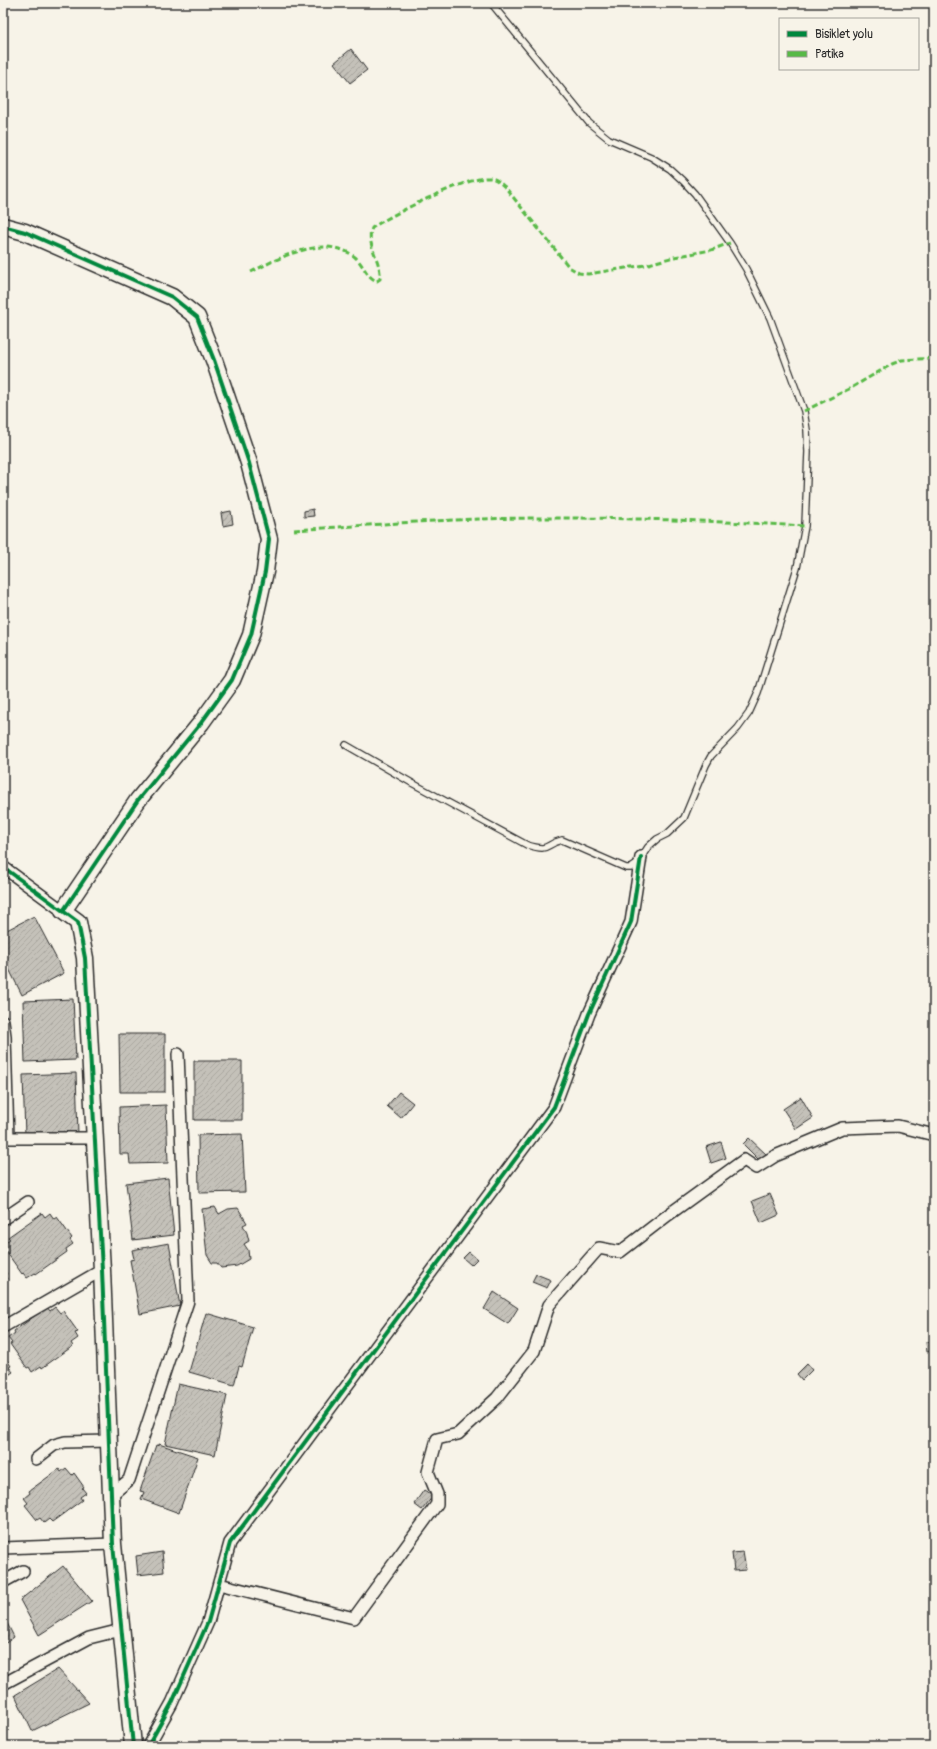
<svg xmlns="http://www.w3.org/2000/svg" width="937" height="1749" viewBox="0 0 937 1749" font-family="Pangolin,sans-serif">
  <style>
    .building { fill: url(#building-hatch); stroke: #2b2b2b }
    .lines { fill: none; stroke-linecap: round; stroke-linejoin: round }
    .lane-casing { stroke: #2b2b2b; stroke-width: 8 }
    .street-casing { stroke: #2b2b2b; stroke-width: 14 }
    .secondary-casing { stroke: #2b2b2b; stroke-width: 19 }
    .lane { stroke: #f7f3e8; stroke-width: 5.5 }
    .street { stroke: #f7f3e8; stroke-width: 11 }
    .secondary { stroke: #f7f3e8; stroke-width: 16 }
    .quiet { stroke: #58b947; stroke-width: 3; stroke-dasharray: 6 3; stroke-linecap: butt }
    .cycleway-casing { stroke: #f7f3e8; stroke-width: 6 }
    .cycleway { stroke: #00873e; stroke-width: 4 }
  </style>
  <defs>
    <pattern id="building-hatch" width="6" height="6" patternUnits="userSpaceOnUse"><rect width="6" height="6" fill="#c4c1b9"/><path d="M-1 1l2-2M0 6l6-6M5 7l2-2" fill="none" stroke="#a9a69f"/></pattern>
  </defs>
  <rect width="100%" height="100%" fill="#f7f3e8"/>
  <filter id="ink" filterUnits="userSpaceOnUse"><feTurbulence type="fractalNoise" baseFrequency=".025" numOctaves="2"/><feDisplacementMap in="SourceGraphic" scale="8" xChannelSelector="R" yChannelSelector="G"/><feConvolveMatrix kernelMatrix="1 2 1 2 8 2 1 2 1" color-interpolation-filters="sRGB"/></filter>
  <g filter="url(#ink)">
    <path class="building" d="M351,49L367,70L350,83L334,63Z
      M313,509L314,516L304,517V511Z
      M231,511L233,524L223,526L221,513Z
      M34,916L64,973L22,995L3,957V932Z
      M73,999L76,1060L25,1062L23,1001Z
      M119,1034H165V1092H120Z
      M194,1061H242V1120H194Z
      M76,1073L78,1134L25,1135L23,1075Z
      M399,1092L413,1103L401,1118L387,1106Z
      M801,1097L813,1118L796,1129L783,1109Z
      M166,1105L168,1163L130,1164L129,1154H120L119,1107Z
      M242,1134L245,1192L199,1193L198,1135Z
      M749,1138L767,1155L761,1162L743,1144Z
      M721,1142L726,1158L711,1163L706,1147Z
      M168,1178L174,1235L133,1240L126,1183Z
      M770,1194L779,1215L761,1223L752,1201Z
      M215,1207L219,1214L228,1209L238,1208L247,1223L243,1225L247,1233L249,1241L244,1244L248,1250L249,1259L237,1266L221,1268L217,1263H212L207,1255L202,1209Z
      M42,1213L45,1217L50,1213L54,1219L57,1217L72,1238L70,1240L73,1244L66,1249L67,1252L36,1274L35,1273L27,1278L23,1273L22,1274L5,1250L6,1249L3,1244L10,1239L8,1237Z
      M169,1243L180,1306L140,1314L130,1260L134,1259L132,1250Z
      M469,1252L477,1259L471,1265L463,1258Z
      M3,1269L7,1274L4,1275L8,1280L3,1284Z
      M536,1274L551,1280L547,1288L532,1282Z
      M494,1292L518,1308L508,1324L484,1309Z
      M47,1307L50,1311L55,1307L60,1313L63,1311L78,1332L75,1333L78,1338L71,1343L73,1346L42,1368L41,1366L32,1372L29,1367L27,1368L10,1344L12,1343L8,1338L15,1333L14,1331Z
      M206,1313L253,1327L242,1367L239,1366L234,1385L189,1372Z
      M934,1341V1351L927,1352L926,1342Z
      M3,1354L11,1366L9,1367L13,1372L7,1376L9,1379L3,1384Z
      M807,1364L812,1370L802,1380L797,1374Z
      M178,1384L227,1395L215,1455L165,1444Z
      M159,1444L198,1457L179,1513L141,1499L144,1492L140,1491L156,1445L159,1446Z
      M66,1468L72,1475L74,1473L84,1487L82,1488L86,1493L80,1497L82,1500L52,1522L49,1519L44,1523L40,1518L37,1520L25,1505L28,1503L24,1498L30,1493L29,1491L59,1469L61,1472Z
      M424,1490L433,1496L422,1510L414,1504Z
      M162,1552L164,1572L138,1575L136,1556Z
      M743,1552L746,1570L734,1571L732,1553Z
      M63,1566L92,1601L39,1635L20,1600Z
      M3,1615L14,1637L3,1645Z
      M58,1669L89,1703L32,1731L15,1695Z"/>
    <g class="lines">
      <g class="lane-casing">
        <path id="lane" d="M346,745L412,783L527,845C551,852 543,845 562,840L626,868H631L637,864L648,847L657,839L667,834L684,818L706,765L711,756L738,728L749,713L758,693L797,568L805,526L808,452L807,430L804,411L770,318L746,269L730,243L695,194L683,181L670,169L651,157L609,139L589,123L491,3"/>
      </g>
      <g class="street-casing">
        <path id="street" d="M3,867L63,911
          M3,1021L5,1036L8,1138
          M3,1138H95
          M3,1219L28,1202
          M3,1327L102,1270
          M36,1459L54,1445L65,1442L109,1441
          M111,1495L129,1480L188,1301L178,1054
          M3,1548L113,1544
          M3,1582L23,1571
          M219,1584L354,1618L437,1504V1494L428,1472L437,1439L458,1434L497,1398L534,1351L549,1305L599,1248L620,1252L668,1215L744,1160L756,1168L775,1156L842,1128L898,1126L934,1135
          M3,1684L89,1638L121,1630
          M148,1746L172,1703L208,1622L230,1543L554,1107L589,1014L631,922L641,857"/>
      </g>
      <g class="secondary-casing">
        <path id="secondary" d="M3,226L25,232L172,297L197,317L214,360L249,463L269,539L265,572L251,635L232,680L201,723L138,800L63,911L78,922L85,958L102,1270L113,1544L133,1746"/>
      </g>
      <use href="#lane" class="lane"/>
      <use href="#street" class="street"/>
      <use href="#secondary" class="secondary"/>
      <path class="quiet" d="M251,272C279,258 325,233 355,257C363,264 367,278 377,281L380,279C382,261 365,244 372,228C390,215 469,176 489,178C496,178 500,183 505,187L569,267L579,273L588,274L645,265L674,257L711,250L730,243
        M804,411L851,388L892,364L902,360L934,358
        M294,530C356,526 419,521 481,519C589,516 697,520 805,526"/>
      <g class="cycleway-casing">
        <path id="cycleway" d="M3,226L25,232L172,297L197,317L214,360L249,463L269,539L265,572L251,635L232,680L201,723L138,800L63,911
          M3,867L78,922L85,958L102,1270L113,1544L133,1746
          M148,1746L172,1703L208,1622L230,1543L554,1107L589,1014L631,922L641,857"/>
      </g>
      <use href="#cycleway" class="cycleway"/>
    </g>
  </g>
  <rect width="937" height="1749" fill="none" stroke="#f7f3e8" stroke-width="16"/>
  <rect x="8" y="8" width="921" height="1733" fill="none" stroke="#2b2b2b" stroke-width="1.5" filter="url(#ink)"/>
  <rect x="779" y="18" width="140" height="52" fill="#f7f3e8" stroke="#a5a39c"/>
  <rect x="787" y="31" width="20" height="6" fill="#00873e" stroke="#a5a39c"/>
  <text x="815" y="38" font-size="12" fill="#2b2b2b">Bisiklet yolu</text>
  <rect x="787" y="51" width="20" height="6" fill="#58b947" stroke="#a5a39c"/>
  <text x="815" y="58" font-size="12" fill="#2b2b2b">Patika</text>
</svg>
